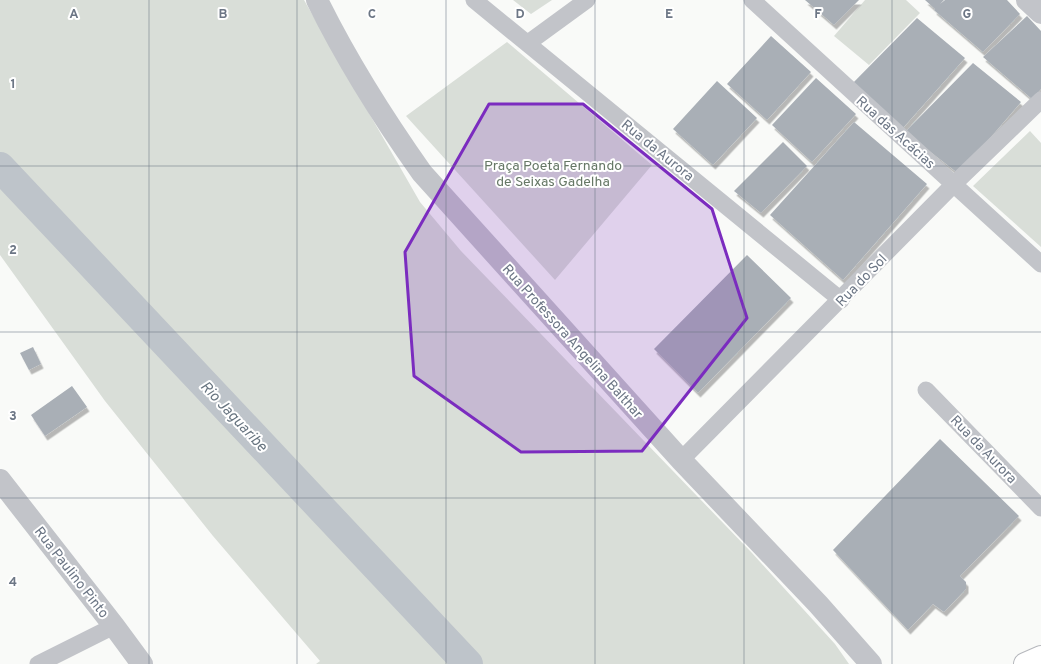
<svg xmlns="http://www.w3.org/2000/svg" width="1041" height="664" viewBox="0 0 1041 664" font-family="Overpass,sans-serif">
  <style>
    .green { fill: #d9ded8 }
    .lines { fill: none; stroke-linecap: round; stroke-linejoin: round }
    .river { stroke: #bec4ca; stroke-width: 30 }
    .building { fill: #a9afb6; filter: url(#shadow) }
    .primary-casing { stroke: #b6b8bd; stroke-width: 24 }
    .minor { stroke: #c2c4c9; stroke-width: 17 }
    .tertiary { stroke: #c2c4c9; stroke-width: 22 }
    .primary { stroke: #fff; stroke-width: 22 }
    .marked { fill: #7b2cbf; fill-opacity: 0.2; stroke: #7b2cbf; stroke-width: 3; stroke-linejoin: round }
    .grid { fill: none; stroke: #6c7685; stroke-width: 1; stroke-opacity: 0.55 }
    .labels { text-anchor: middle; stroke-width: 4; stroke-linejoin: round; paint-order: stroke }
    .street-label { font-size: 14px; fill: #6c7685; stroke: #fff }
    .park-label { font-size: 14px; fill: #667866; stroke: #fff }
    .water-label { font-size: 15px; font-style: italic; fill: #687580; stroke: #fff }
    .grid-label { font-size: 13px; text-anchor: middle; font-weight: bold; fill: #6c7685; stroke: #fff; stroke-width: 4; stroke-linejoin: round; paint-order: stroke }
  </style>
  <defs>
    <filter id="shadow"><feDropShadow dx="2.5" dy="4.5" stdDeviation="0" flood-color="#0004"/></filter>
  </defs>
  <rect width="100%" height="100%" fill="#f9faf8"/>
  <path class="green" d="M0,0H304L420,202L461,251L752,553L835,644L849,664H316L320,661L213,536L105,401L0,255Z
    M513,0H552L531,14Z
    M865,0H906L920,13L869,65L834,36Z
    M507,42L652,165L555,280L406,116Z
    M1030,131L1041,143V247L973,186Z"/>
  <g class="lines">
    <path class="river" d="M0,167L468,664"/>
  </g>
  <path class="building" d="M805,0H859L834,25Z
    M925,0H944L940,4L945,0H1007L1020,14L983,52L934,10L935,9Z
    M1027,16L1041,31V89L1032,99L983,57Z
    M917,18L965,58L902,129L849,87Z
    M771,36L811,72L767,120L727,84Z
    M973,63L1021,102L959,174L905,132Z
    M816,78L856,114L812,162L772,125Z
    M717,81L757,118L713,165L673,129Z
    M854,122L927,184L843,280L770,215Z
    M783,142L807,166L761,213L734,191Z
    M747,255L791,298L698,393L654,349Z
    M33,347L41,364L29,370L20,353Z
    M72,386L87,407L45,436L31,415Z
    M940,439L1019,516L960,576L966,582V589L944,612L933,604L908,630L833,550Z"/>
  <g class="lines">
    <g class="primary-casing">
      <path id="primary" d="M1025,664L1041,657"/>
    </g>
    <path class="minor" d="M474,0L841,300
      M752,0L1041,264
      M528,43L587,0
      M926,390L1041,508
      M681,460L954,184L1041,100
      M38,664L114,626"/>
    <path class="tertiary" d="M317,0C347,61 383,118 422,173L681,460L818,604L871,664
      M1027,0L1041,13
      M0,480L114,626L142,664"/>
    <use href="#primary" class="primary"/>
  </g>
  <path class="marked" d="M489,104H583L712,209L747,318L642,451L521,452L414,376L405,252Z"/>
  <path class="grid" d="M149,0V664M297,0V664M446,0V664M595,0V664M744,0V664M892,0V664M0,166H1041M0,332H1041M0,498H1041"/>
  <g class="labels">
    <g class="street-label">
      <text transform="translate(896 132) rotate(42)" y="5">Rua das Acácias</text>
      <text transform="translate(658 150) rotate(39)" y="5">Rua da Aurora</text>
      <text transform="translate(861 280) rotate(-46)" y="5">Rua do Sol</text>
      <text transform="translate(573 341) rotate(48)" y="5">Rua Professora Angelina Balthar</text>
      <text transform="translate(984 449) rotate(46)" y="5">Rua da Aurora</text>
      <text transform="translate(72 572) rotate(52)" y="5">Rua Paulino Pinto</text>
    </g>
    <g class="park-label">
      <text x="553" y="170">Praça Poeta Fernando<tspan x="553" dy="16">de Seixas Gadelha</tspan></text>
    </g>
    <g class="water-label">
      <text transform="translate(234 416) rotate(47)" y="5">Rio Jaguaribe</text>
    </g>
  </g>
  <g class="grid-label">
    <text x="74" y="18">A</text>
    <text x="223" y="18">B</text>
    <text x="372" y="18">C</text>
    <text x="520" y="18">D</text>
    <text x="669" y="18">E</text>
    <text x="818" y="18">F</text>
    <text x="967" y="18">G</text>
    <text x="13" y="88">1</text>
    <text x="13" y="254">2</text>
    <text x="13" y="420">3</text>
    <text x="13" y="586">4</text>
  </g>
</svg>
